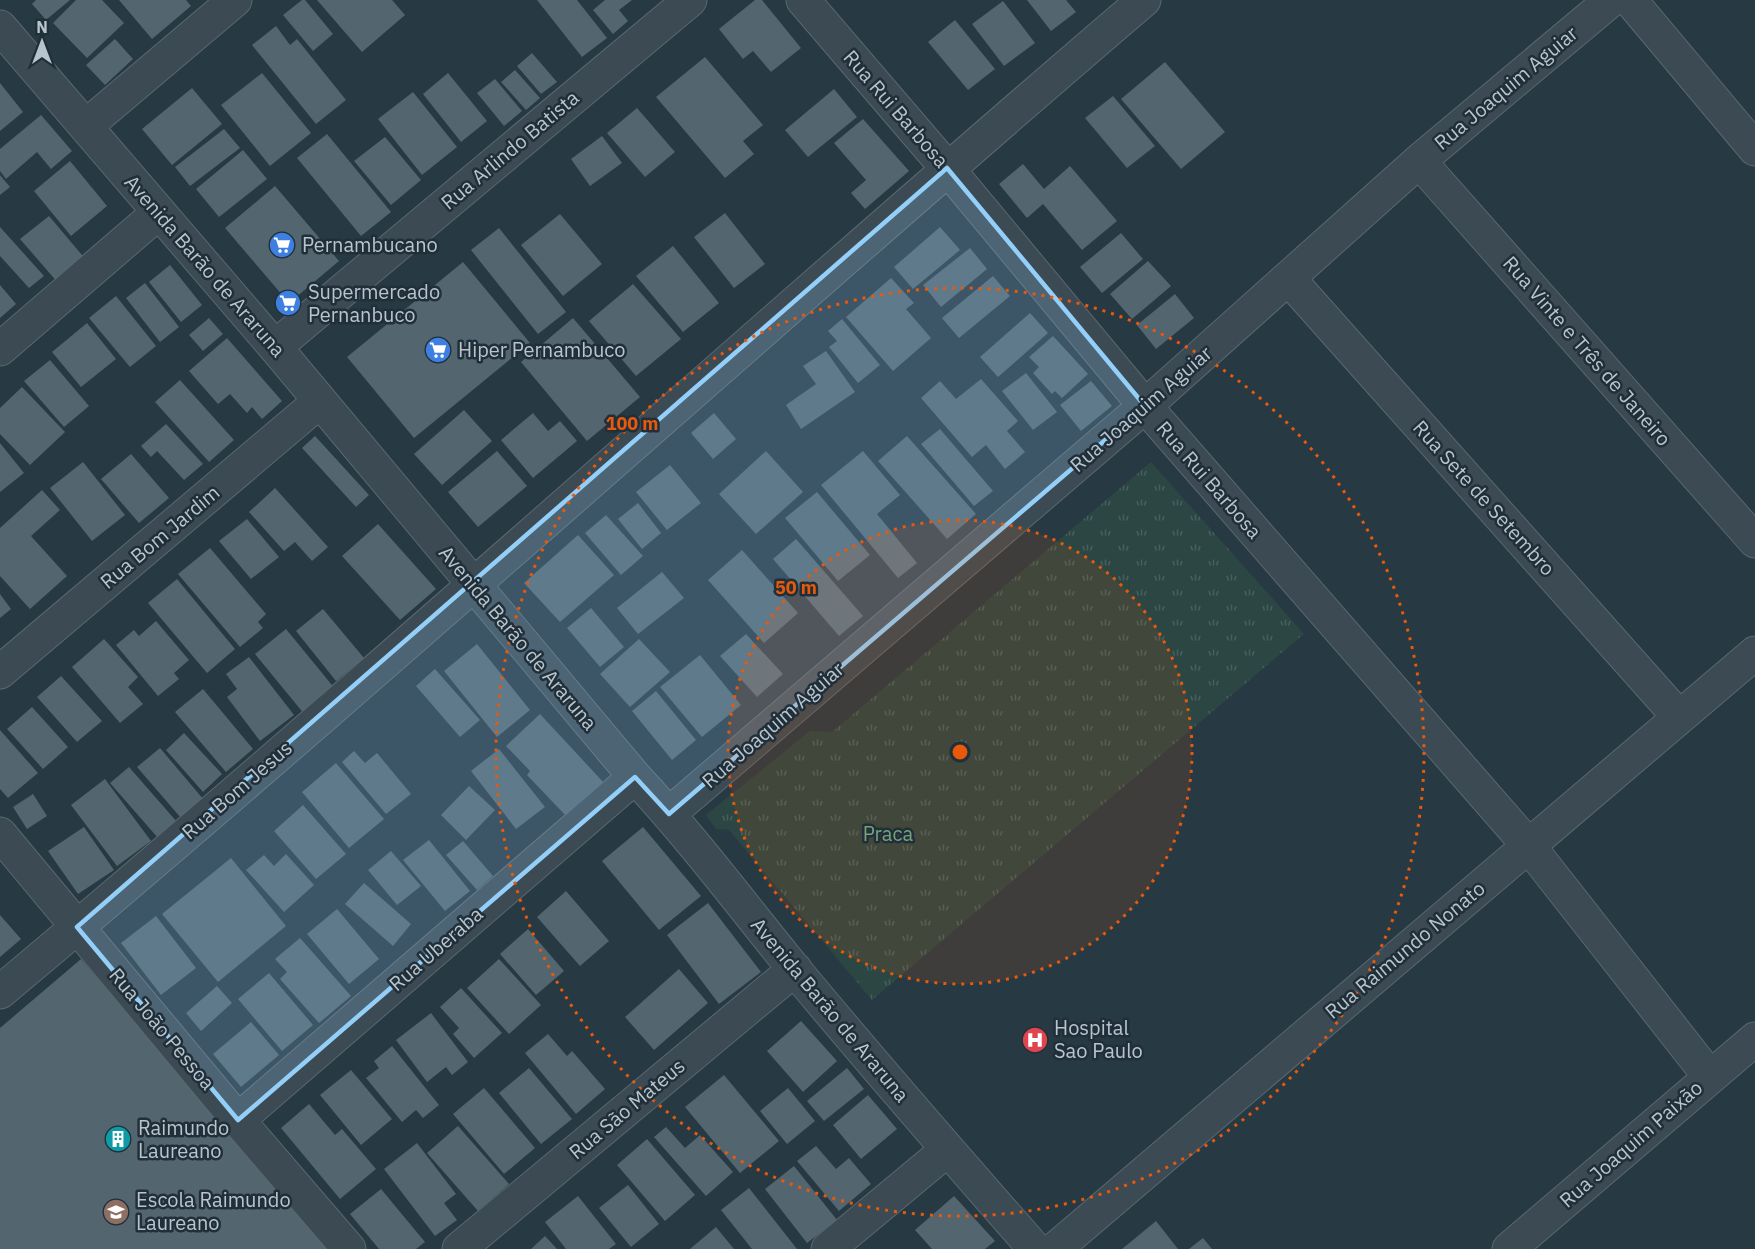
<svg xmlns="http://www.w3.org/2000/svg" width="1755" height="1249" viewBox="0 0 1755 1249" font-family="'IBM Plex Sans',sans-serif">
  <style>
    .park { fill: url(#park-tufts) }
    .building { fill: #536670 }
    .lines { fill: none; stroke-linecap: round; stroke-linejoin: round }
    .minor-casing { stroke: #5a6870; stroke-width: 35 }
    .minor { stroke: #3c4a53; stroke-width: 33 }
    .marked { fill: #93cff8; fill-opacity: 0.2; stroke: #93cff8; stroke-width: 4.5; stroke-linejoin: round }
    .ring { fill: none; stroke: #e8590c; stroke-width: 3; stroke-dasharray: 3 6 }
    .labels { text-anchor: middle; stroke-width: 5; stroke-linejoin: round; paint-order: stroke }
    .street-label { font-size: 20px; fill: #b9c5cd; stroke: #202f39 }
    .poi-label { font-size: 20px; fill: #b9c5cd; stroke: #202f39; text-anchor: start }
    .park-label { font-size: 20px; fill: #78a279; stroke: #202f39 }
    .centre { fill: #e8590c; stroke: #202f39; stroke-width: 3 }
    .ring-label { font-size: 18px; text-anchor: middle; font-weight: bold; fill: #e8590c; stroke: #202f39; stroke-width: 5; stroke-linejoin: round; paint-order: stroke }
  </style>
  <defs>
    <pattern id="park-tufts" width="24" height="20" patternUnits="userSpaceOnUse" patternTransform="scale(1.5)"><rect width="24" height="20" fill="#2b4643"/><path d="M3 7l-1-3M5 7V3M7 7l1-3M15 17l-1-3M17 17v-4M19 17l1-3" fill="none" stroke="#485f5d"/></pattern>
  </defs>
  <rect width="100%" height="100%" fill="#273943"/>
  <path class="park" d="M1151,462L1304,634L872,1000L729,830L716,829L706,815L810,731L832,732Z"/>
  <path class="building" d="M36,0H70L46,20L32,4Z
    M76,0H102L124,23L87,58L53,23Z
    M119,0H186L191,6L152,39Z
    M302,0H305L333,34L313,51L283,15Z
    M317,0H392L405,15L362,52Z
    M537,0H577L607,38L582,57Z
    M605,0H632L619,10L628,21L613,34L593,10Z
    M755,0H762L801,48L771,72L753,51L743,59L719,29Z
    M1027,0H1066L1076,12L1051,31Z
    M1003,1L1035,43L1004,66L972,24Z
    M955,20L995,69L968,90L928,42Z
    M276,26L290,45L297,39L346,100L316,124L252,45Z
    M115,39L133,59L105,85L86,65Z
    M532,53L557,82L541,94L517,66Z
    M705,57L763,125L743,141L754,154L725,178L656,97Z
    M1165,62L1225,132L1181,169L1121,99Z
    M515,70L540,98L526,110L501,82Z
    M262,73L311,133L270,166L221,105Z
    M448,73L487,121L461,142L423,94Z
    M495,79L522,111L504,126L477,93Z
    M0,83L23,112L0,131Z
    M192,88L222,124L172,165L142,129Z
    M834,89L857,117L808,157L785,130Z
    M413,92L457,147L422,175L378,119Z
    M1113,96L1155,146L1127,168L1085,118Z
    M637,108L675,152L645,177L607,133Z
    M41,115L72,151L51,169L37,152L6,179L0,171V149Z
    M863,119L909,171L865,209L851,193L866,180L834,143Z
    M224,129L240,148L190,186L175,167Z
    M327,134L391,212L361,236L297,158Z
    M602,136L622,163L590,186L571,159Z
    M385,137L421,180L391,205L354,161Z
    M243,150L267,179L219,217L196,189Z
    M70,161L107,206L71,236L34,191Z
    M1023,164L1044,189L1070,166L1117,221L1082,250L1043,204L1027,218L999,184Z
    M0,175L10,187L0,195Z
    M275,186L339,261L289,303L225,228Z
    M725,213L765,264L734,288L694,237Z
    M560,214L602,264L563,296L521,245Z
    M49,216L87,261L59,284L20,239Z
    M0,227L44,276L29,288L0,256Z
    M940,227L960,250L913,289L894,267Z
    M499,228L566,312L538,334L471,250Z
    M1121,233L1143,259L1102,293L1080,267Z
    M673,246L719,303L683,332L636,276Z
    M970,248L987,269L941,307L923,285Z
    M1148,261L1171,286L1132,319L1110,294Z
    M463,262L530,343L414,438L347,357Z
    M170,265L202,305L181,322L149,282Z
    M993,276L1010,296L959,338L942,318Z
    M891,278L914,303L906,309L931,338L893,371L846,317Z
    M145,283L179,327L160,342L126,298Z
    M633,284L681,339L636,376L589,321Z
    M0,285L16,304L0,318Z
    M1175,294L1194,318L1156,349L1137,325Z
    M116,296L156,346L130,367L89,318Z
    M1030,313L1048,333L998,377L980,357Z
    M209,318L223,334L203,351L189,335Z
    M573,318L640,397L587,441L521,362Z
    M842,319L880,365L858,383L829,347L837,341L828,331Z
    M87,323L116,359L81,387L52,352Z
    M1053,336L1088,374L1062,398L1055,391L1052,394L1033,373L1039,367L1029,357Z
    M227,338L282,401L262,419L252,407L247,413L230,394L218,404L189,371Z
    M826,351L855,392L801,429L786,405L816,384L803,366Z
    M50,360L89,406L64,427L24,381Z
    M1026,373L1057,412L1033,430L1002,391Z
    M981,379L1018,421L1007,431L1025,452L1005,469L986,445L972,457L921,398L940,381L956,399Z
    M180,380L234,440L209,462L155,402Z
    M1091,381L1112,406L1081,431L1060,405Z
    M22,387L65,432L30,465L0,434V408Z
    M464,410L492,441L442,485L414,454Z
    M533,413L548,431L560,421L577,441L533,478L501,440Z
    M714,413L736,439L713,459L691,433Z
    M166,424L203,464L184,480L157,451L151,457L141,446Z
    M940,429L993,491L974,506L921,444Z
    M315,436L369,495L356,507L302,448Z
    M907,436L976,514L947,539L878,461Z
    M0,443L24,473L0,492Z
    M497,451L527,486L478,527L448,492Z
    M766,451L803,492L756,534L719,494Z
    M863,451L900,495L877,514L917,563L898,578L821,485Z
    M131,454L169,498L139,523L101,479Z
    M83,462L125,515L92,541L50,488Z
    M670,465L701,503L667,530L636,492Z
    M275,488L328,547L312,561L295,542L284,551L249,512Z
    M42,490L60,510L31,536L67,576L30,609L0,576V528Z
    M817,492L870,555L838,581L785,518Z
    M638,503L661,533L642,549L618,519Z
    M606,515L643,556L621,575L585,533Z
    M247,519L279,557L251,579L219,541Z
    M378,524L436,589L400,620L342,556Z
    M578,535L614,575L560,622L524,583Z
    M796,539L863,616L839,636L773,559Z
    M210,548L266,614L258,622L263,628L240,647L178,574Z
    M742,550L798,613L764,643L708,580Z
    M662,572L684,598L638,634L617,608Z
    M177,579L235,649L207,673L148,603Z
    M0,594L11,609L0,618Z
    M591,608L624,647L600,667L567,628Z
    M323,609L364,658L336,681L296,631Z
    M156,621L189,660L174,673L179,679L158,696L116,645L134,630L139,636Z
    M286,629L336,690L305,715L255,654Z
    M746,634L783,674L757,697L720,656Z
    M104,639L138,677L128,687L143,704L120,723L72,667Z
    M639,639L670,672L630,707L600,674Z
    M477,644L530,710L497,737L444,671Z
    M700,655L741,705L702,737L660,687Z
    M249,657L294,715L260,741L227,697L237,689L226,674Z
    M435,669L480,720L460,737L416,686Z
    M61,676L102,721L77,742L37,697Z
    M203,689L253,749L226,772L175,712Z
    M656,691L696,740L672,760L632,711Z
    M32,707L68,747L43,769L7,729Z
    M540,714L605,784L568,818L527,775L530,771L506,746Z
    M0,730L38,773L8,798L0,789Z
    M184,733L222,774L203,792L166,750Z
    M160,748L204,800L181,818L137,767Z
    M499,749L545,807L516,829L471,771Z
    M354,751L365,763L377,753L411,794L386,814L342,762Z
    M336,763L384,819L349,848L302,792Z
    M129,767L177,822L158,838L110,783Z
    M105,779L151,841L117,866L71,805Z
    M469,786L495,810L466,840L441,815Z
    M33,794L47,816L27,829L13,807Z
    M303,805L346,854L316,879L274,831Z
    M84,827L114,870L78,894L48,851Z
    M643,827L701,896L659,930L602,861Z
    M429,840L470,891L445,911L403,860Z
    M463,841L493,876L477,890L446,855Z
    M391,851L421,886L397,905L368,870Z
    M286,854L314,885L284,912L246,870L264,855L274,866Z
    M231,858L286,926L218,982L162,914Z
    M364,883L411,924L393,946L345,904Z
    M566,891L609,941L580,966L537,917Z
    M708,903L761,972L719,1004L667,935Z
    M337,909L379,959L349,984L307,934Z
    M0,915L21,939L0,957Z
    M156,916L196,968L161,995L121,943Z
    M528,929L564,971L536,995L500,954Z
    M300,938L351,996L319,1023L280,979L287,972L275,959Z
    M81,959L332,1249H0V1028Z
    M499,959L541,1005L509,1034L467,988Z
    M679,969L708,1003L654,1050L625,1017Z
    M269,973L313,1025L282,1051L238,999Z
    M217,986L232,1003L201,1031L186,1013Z
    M461,988L502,1033L474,1058L453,1034L459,1028L440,1007Z
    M431,1013L468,1062L452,1075L446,1067L427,1082L396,1040Z
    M801,1021L837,1061L803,1092L767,1051Z
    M251,1022L279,1055L241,1087L213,1054Z
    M548,1034L567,1056L572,1051L605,1089L576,1114L525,1053Z
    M392,1046L439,1105L423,1118L416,1110L402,1122L366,1078L379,1068L374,1061Z
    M529,1068L572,1119L541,1144L499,1093Z
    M847,1068L864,1089L824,1121L807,1101Z
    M351,1070L392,1119L361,1145L320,1095Z
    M724,1075L779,1141L740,1173L685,1107Z
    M484,1088L535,1148L504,1174L453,1114Z
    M788,1088L815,1121L787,1144L760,1111Z
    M868,1095L897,1129L861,1159L833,1125Z
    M309,1104L335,1135L342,1129L376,1169L340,1199L281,1128Z
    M458,1126L509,1184L478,1211L427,1153Z
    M666,1127L685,1148L700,1135L733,1172L706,1196L654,1137Z
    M647,1139L695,1195L665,1221L617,1165Z
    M417,1143L456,1194L444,1203L457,1220L435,1236L384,1169Z
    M816,1146L836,1169L849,1158L871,1184L839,1211L797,1161Z
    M794,1166L837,1220L807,1243L765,1189Z
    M628,1185L659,1224L631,1247L599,1208Z
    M749,1188L797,1249H752L721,1210Z
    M381,1189L425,1242L416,1249H379L350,1214Z
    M578,1196L616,1244L609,1249H566L545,1222Z
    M954,1196L995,1241L985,1249H932L915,1230Z
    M1156,1221L1178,1249H1122Z
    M716,1227L734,1249H690Z
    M545,1236L557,1249H531Z
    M1203,1238L1212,1249H1189Z"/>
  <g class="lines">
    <g class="minor-casing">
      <path id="minor" d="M803,0L947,168L1145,406L1528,845L1710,1077
        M1630,0L1755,149
        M0,27L275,347L635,777C692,838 742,905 795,970C873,1064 954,1157 1035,1249
        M86,126L235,0
        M1419,161L1755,541
        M1289,279L1679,717
        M275,347L690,0
        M0,349L158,213
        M0,672L320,401
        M669,814L1145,406L1419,161L1611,0
        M0,834L238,1120L349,1249
        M0,992C387,668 760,328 1144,0
        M238,1120L635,777
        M459,1249L795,969
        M828,1249L947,1150
        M1055,1249L1755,653
        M1509,1249L1755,1039"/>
    </g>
    <use href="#minor" class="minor"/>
  </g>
  <path class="marked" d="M947,168L1145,406L669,814L635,777L238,1120L77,927Z"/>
  <circle cx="960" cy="752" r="232" fill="#e8590c" fill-opacity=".12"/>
  <g class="ring">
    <circle cx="960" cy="752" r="232"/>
    <circle cx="960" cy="752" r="464"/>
  </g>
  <defs>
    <g id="supermarket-disc" transform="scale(1.35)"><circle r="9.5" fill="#3f7fe0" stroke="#202f39"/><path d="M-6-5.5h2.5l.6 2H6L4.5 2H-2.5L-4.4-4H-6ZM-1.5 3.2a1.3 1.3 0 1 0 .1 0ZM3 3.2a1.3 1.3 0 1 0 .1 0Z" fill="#fff"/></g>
    <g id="hospital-disc" transform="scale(1.35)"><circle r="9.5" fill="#e0444e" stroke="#202f39"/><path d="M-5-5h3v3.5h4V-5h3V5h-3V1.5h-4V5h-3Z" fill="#fff"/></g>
    <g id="building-disc" transform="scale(1.35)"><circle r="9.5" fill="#0f9aa8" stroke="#202f39"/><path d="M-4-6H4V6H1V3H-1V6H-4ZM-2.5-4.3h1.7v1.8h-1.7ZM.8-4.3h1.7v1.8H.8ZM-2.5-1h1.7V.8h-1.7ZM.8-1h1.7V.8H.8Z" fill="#fff"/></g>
    <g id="school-disc" transform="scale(1.35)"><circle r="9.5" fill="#8d6e63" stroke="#202f39"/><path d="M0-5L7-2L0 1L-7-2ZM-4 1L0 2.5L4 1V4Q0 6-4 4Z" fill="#fff"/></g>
  </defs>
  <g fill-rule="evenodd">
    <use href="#supermarket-disc" x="282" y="245"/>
    <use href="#supermarket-disc" x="288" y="303"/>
    <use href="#supermarket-disc" x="438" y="350"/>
    <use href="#hospital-disc" x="1035" y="1040"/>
    <use href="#building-disc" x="118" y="1139"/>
    <use href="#school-disc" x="116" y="1212"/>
  </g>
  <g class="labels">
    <g class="street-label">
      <text transform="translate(1506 88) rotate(-40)" y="7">Rua Joaquim Aguiar</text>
      <text transform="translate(896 109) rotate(49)" y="7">Rua Rui Barbosa</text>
      <text transform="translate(510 150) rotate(-40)" y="7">Rua Arlindo Batista</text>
      <text transform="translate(205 266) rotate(49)" y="7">Avenida Barão de Araruna</text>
      <text transform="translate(1587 351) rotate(49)" y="7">Rua Vinte e Três de Janeiro</text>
      <text transform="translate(1141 409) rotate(-41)" y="7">Rua Joaquim Aguiar</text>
      <text transform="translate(1209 480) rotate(49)" y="7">Rua Rui Barbosa</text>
      <text transform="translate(1484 498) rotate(48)" y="7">Rua Sete de Setembro</text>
      <text transform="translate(160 537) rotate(-40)" y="7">Rua Bom Jardim</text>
      <text transform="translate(518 638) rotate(50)" y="7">Avenida Barão de Araruna</text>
      <text transform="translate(773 725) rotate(-41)" y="7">Rua Joaquim Aguiar</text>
      <text transform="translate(237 790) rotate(-41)" y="7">Rua Bom Jesus</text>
      <text transform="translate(436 949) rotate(-41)" y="7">Rua Uberaba</text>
      <text transform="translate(1405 950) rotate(-40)" y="7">Rua Raimundo Nonato</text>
      <text transform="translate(830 1010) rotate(50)" y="7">Avenida Barão de Araruna</text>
      <text transform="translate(162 1029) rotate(50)" y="7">Rua João Pessoa</text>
      <text transform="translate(627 1109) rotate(-40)" y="7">Rua São Mateus</text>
      <text transform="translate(1631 1144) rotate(-41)" y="7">Rua Joaquim Paixão</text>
    </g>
    <g class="poi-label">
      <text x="302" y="252">Pernambucano</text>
      <text x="308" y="299">Supermercado<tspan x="308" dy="23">Pernanbuco</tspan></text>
      <text x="458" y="357">Hiper Pernambuco</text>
      <text x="1054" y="1035">Hospital<tspan x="1054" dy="23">Sao Paulo</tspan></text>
      <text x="138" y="1135">Raimundo<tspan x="138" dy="23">Laureano</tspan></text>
      <text x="136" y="1207">Escola Raimundo<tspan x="136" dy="23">Laureano</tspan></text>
    </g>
    <g class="park-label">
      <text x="888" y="841">Praca</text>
    </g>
  </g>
  <circle cx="960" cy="752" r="9" class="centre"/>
  <g class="ring-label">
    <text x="632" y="430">100 m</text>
    <text x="796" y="594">50 m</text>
  </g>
  <g transform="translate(42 42)" stroke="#202f39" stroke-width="4.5" paint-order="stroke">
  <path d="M0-4.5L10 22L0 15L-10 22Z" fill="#b9c5cd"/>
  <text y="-9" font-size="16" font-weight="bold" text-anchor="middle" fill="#b9c5cd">N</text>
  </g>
</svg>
